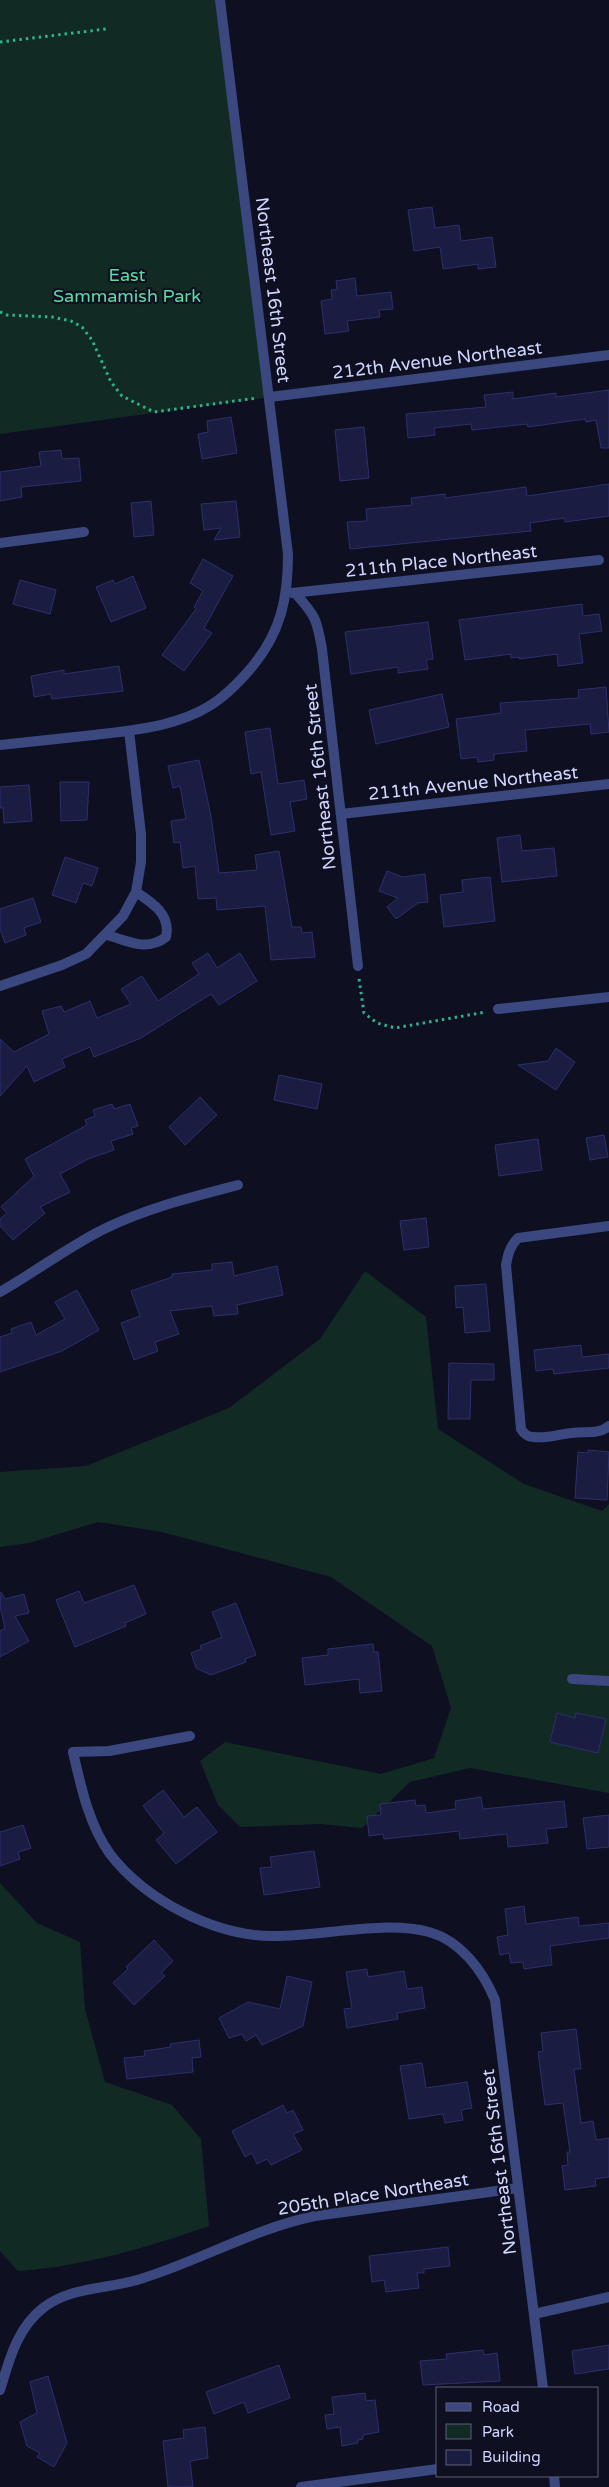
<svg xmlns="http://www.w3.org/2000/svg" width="609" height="2487" viewBox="0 0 609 2487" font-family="'Varela Round',sans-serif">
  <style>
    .green { fill: #112b24 }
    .building { fill: #1b1c42; stroke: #2d2f6d }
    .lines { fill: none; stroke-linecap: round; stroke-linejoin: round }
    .path { stroke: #31b08b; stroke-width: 3; stroke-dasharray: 2.5 4; stroke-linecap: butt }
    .service { stroke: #3a487f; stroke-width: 10 }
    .minor { stroke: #3a487f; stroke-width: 10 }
    .tertiary { stroke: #3a487f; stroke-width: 10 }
    .labels { text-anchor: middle; stroke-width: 4.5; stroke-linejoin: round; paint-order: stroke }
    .park-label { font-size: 18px; fill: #5edb9f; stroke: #0e0f21 }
    .street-label { font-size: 18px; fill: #d0d5fe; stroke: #0e0f21 }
  </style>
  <rect width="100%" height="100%" fill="#0e0f21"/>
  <path class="green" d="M0,0H220L270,397L0,434Z
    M365,1271L426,1317L438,1429L524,1484L602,1511L609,1504V1793L470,1768L410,1782L362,1828L320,1824L240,1827L218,1805L200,1761L225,1742L381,1774L434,1758L451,1708L432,1646L331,1577L162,1532L98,1522L29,1543L0,1547V1472L86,1466L229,1408L320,1339Z
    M0,1883L37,1923L80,1942L85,2009L105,2082L172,2105L201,2139L209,2226C146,2248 85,2266 18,2271L0,2251Z"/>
  <path class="building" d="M432,207L435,228L459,225L461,241L492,237L496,267L478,269V264L443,269L440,247L414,251L408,210Z
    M355,278L357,296L391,292L393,309L379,310L380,317L347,321L349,331L325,334L321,301L332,299L331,290L337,289L336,281Z
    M609,390V448H601L596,420L586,422L585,419L528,427L527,424L472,430L471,424L434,428L435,435L408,438L406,414L486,407L484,395L513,392V399L556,393V397Z
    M231,417L237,453L202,459L198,434L208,432L207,421Z
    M364,427L369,478L340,481L335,430Z
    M61,450L62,459L79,458L81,481L21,487L22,497L0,501V472L41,466L39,452Z
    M609,484V516L565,522L564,518L530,523L531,531L350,549L347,522L367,521L366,509L412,505L411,498L445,494V498L526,487L527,496Z
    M151,501L154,535L134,537L131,503Z
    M236,501L240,537L214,540L221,528L204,530L201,504Z
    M203,559L233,576L204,628L212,633L184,671L162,655L196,609L194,607L203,591L190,583Z
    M133,576L146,608L111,622L96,587L113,580L115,584Z
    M20,580L56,590L50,614L13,604Z
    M582,604L583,616L599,614L602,631L579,634L583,663L558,666L557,654L519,659V657L511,658V654L465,660L459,620Z
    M428,622L433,659L426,660L428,669L398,673V667L351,674L345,632Z
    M119,666L123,691L52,699L51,694L34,697L31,676L64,670V674Z
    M606,687L609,732L591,734L590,724L525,730L527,751L494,754V760L478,762L477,757L461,759L456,719L501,713L500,703L579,698L578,690Z
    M442,694L449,727L376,744L369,710Z
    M270,728L278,784L304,780L307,799L290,802L295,831L271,835L261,772L251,774L245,732Z
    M199,760L211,816L219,873L257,870L255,855L279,851L292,927H301L302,933L312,932L315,957L271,960L265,906L217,910L216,898L198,899L195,866L183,868L180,842L174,843L171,821L186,819L180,786L173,788L168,766Z
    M60,782H89L87,820L61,821Z
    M29,785L32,821L4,823L3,808H0V787Z
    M520,835L522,851L554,848L557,876L502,882L497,838Z
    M65,857L98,868L92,886L83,883L76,903L52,895Z
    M387,871L403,877L425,874L428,902L418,903L396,919L387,907L398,898L379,891Z
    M490,877L495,921L444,927L440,895L463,892L462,880Z
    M33,898L41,922L24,928L26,935L5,943L0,929V909Z
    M208,953L217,968L240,953L257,981L219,1005L211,994L141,1038L94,1057L90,1047L62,1059L65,1067L34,1082L27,1066L0,1096V1039L14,1052L49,1034L42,1011L61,1006L64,1012L90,1001L97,1018L131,1004L121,989L142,976L158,1001L199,974L192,963Z
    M556,1048L575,1062L556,1090L518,1065L548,1061Z
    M279,1075L322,1084L317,1109L274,1100Z
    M200,1097L217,1115L185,1145L169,1127Z
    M112,1104L114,1109L130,1104L138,1126L131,1128L133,1134L111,1141L114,1150L88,1159L60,1174L70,1192L40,1207L45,1213L13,1240L0,1226V1219L7,1213L1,1207L34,1176L25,1159L87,1125L85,1120L95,1116L93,1110Z
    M604,1135L608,1157L590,1160L586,1138Z
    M538,1139L542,1170L499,1176L495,1145Z
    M426,1218L429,1247L404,1250L400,1221Z
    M232,1262L234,1276L277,1266L283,1295L237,1305L238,1314L214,1316L212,1306L170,1311L179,1334L155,1342L158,1351L134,1360L121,1323L140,1316L131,1291L172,1277V1274L212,1270V1264Z
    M486,1284L490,1331L465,1333L463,1307L456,1308L455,1286Z
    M77,1290L99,1330L62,1351L0,1372V1337L12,1333L11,1329L31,1322L36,1335L65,1319L55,1302Z
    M581,1345L582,1357L609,1354V1368L554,1374L553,1369L536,1371L534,1350Z
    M449,1363L494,1364V1380H471L470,1419H448Z
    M588,1450L609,1452L607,1500L575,1498L578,1452L588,1453Z
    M134,1585L146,1614L125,1623L126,1626L75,1647L56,1600L79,1591L84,1603Z
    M1,1592L5,1599L24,1594L29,1613L15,1616L29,1641L0,1657V1631L5,1628L0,1606Z
    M236,1603L256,1655L245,1659L246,1662L211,1675L196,1668L191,1653L201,1649L200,1646L222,1637L212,1612Z
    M373,1644L374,1652H378L382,1691L360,1693L359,1679L305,1685L302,1658L328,1655V1649Z
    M557,1713L575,1718L576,1713L606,1719L598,1753L550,1742Z
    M163,1790L184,1817L197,1807L217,1832L176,1864L156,1840L164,1833L143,1806Z
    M481,1797L483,1809L564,1801L567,1827L546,1829L548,1843L508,1847L507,1834L460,1839L459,1831L384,1839L383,1834L369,1836L367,1816L381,1815L380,1804L415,1800L416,1806L425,1805L426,1813L456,1809L455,1801Z
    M609,1815V1847L587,1849L583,1818Z
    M23,1825L31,1848L18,1852L20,1859L0,1866V1832Z
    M314,1851L320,1887L264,1895L260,1868L272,1867L270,1857Z
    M524,1906L526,1924L578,1917L579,1926L609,1923V1938L550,1946L552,1965L524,1969L523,1962L511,1963L509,1953L500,1955L497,1937L508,1935L505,1909Z
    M154,1940L173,1961L161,1973L165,1976L134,2005L113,1983L128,1969L126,1967Z
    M367,1969L368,1977L404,1971L407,1989L422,1987L425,2008L397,2013L398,2019L347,2028L344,2009L352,2008L346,1972Z
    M287,1976L312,1982L303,2026L262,2045L256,2035L246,2041L242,2034L229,2038L219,2018L248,2002L280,2009Z
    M576,2029L581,2069H574L581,2123L593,2121L596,2140L609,2138V2177L595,2179L596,2186L565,2190L562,2166L568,2165L567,2152H570L563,2103L545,2105L538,2052L543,2051L541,2033Z
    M199,2040L201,2057L192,2058L193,2072L127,2079L124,2058L145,2056L144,2051L171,2047L170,2044Z
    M422,2063L426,2088L467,2082L472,2108L461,2110L463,2120L445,2123L443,2114L409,2119L400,2066Z
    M283,2105L287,2113L293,2110L303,2130L293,2134L302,2150L271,2165L267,2159L257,2164L252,2153L245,2157L232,2131Z
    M448,2247L450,2266L424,2269V2273H417L419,2288L386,2292L384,2280L372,2282L369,2256Z
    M609,2345V2369L575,2374L572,2351Z
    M483,2350L484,2355L497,2353L500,2381L423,2385L420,2361L447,2359L446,2354Z
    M279,2365L290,2398L248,2413L244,2402L214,2414L206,2392Z
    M48,2376L67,2443L54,2467L37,2457L40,2453L27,2446L20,2422L37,2413L30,2382Z
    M365,2393L366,2401L375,2400L379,2432L363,2435V2439L358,2440V2443L342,2446L340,2427L327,2429L325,2415L334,2414L332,2397Z
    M205,2427L208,2458L190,2461L193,2487H168L163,2441L184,2438L183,2430Z"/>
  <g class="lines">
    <path class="path" d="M0,42L106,29
      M0,312L7,315L52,317L71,321L82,327L92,340L111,382L122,396L154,412L257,398
      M359,979L364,1013L377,1023L395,1028L486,1012"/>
    <path class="service" d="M73,1752L109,1751L190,1736"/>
    <path class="minor" d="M270,397L609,355
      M0,543L84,532
      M292,593L599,560
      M295,593C315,615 317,619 322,649L358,966
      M341,814L609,784
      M107,935C129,941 146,952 166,937C171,915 153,903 136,892
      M0,986L62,965L86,954L123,916L136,892L141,862V834L129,731
      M498,1009L609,997
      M609,1226L518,1238C510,1246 508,1254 506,1265L521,1429C524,1434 527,1437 533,1437C547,1439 559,1434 572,1433C584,1431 599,1435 609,1426
      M0,1292C35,1272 68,1247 104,1229C147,1208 192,1197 238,1185
      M572,1679L609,1681
      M73,1752C81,1787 89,1825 110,1854C146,1901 217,1937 275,1936C322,1936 385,1920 429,1932C461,1941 483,1971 495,2000L543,2388
      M534,2314L609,2297
      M0,2390C9,2361 17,2328 43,2308C70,2287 106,2289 137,2280C198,2262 252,2229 315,2216L518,2188
      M554,2476L555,2487
      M301,2487L438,2469"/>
    <path class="tertiary" d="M0,745C31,742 63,738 94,735C134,730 176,727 211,705C227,695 240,681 252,667C281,632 288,598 288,554L220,0"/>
  </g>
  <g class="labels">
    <g class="park-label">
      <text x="127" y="281">East<tspan x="127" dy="21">Sammamish Park</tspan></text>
    </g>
    <g class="street-label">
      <text transform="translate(273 290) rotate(83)" y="6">Northeast 16th Street</text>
      <text transform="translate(437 360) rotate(-7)" y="6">212th Avenue Northeast</text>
      <text transform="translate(441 561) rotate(-6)" y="6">211th Place Northeast</text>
      <text transform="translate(320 777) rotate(-96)" y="6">Northeast 16th Street</text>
      <text transform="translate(473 783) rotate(-6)" y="6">211th Avenue Northeast</text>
      <text transform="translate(499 2162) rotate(-97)" y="6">Northeast 16th Street</text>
      <text transform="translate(373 2194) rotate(-9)" y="6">205th Place Northeast</text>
    </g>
  </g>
  <rect x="436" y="2387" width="162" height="90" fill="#0e0f21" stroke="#5c5e79"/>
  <rect x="446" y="2403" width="25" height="8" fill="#3a487f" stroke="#5c5e79"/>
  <text x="482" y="2412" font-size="15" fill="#d0d5fe">Road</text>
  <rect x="446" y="2424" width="25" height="15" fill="#112b24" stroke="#5c5e79"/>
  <text x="482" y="2437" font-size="15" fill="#d0d5fe">Park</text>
  <rect x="446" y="2450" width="25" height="15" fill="#1b1c42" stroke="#5c5e79"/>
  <text x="482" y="2462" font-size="15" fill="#d0d5fe">Building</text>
</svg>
